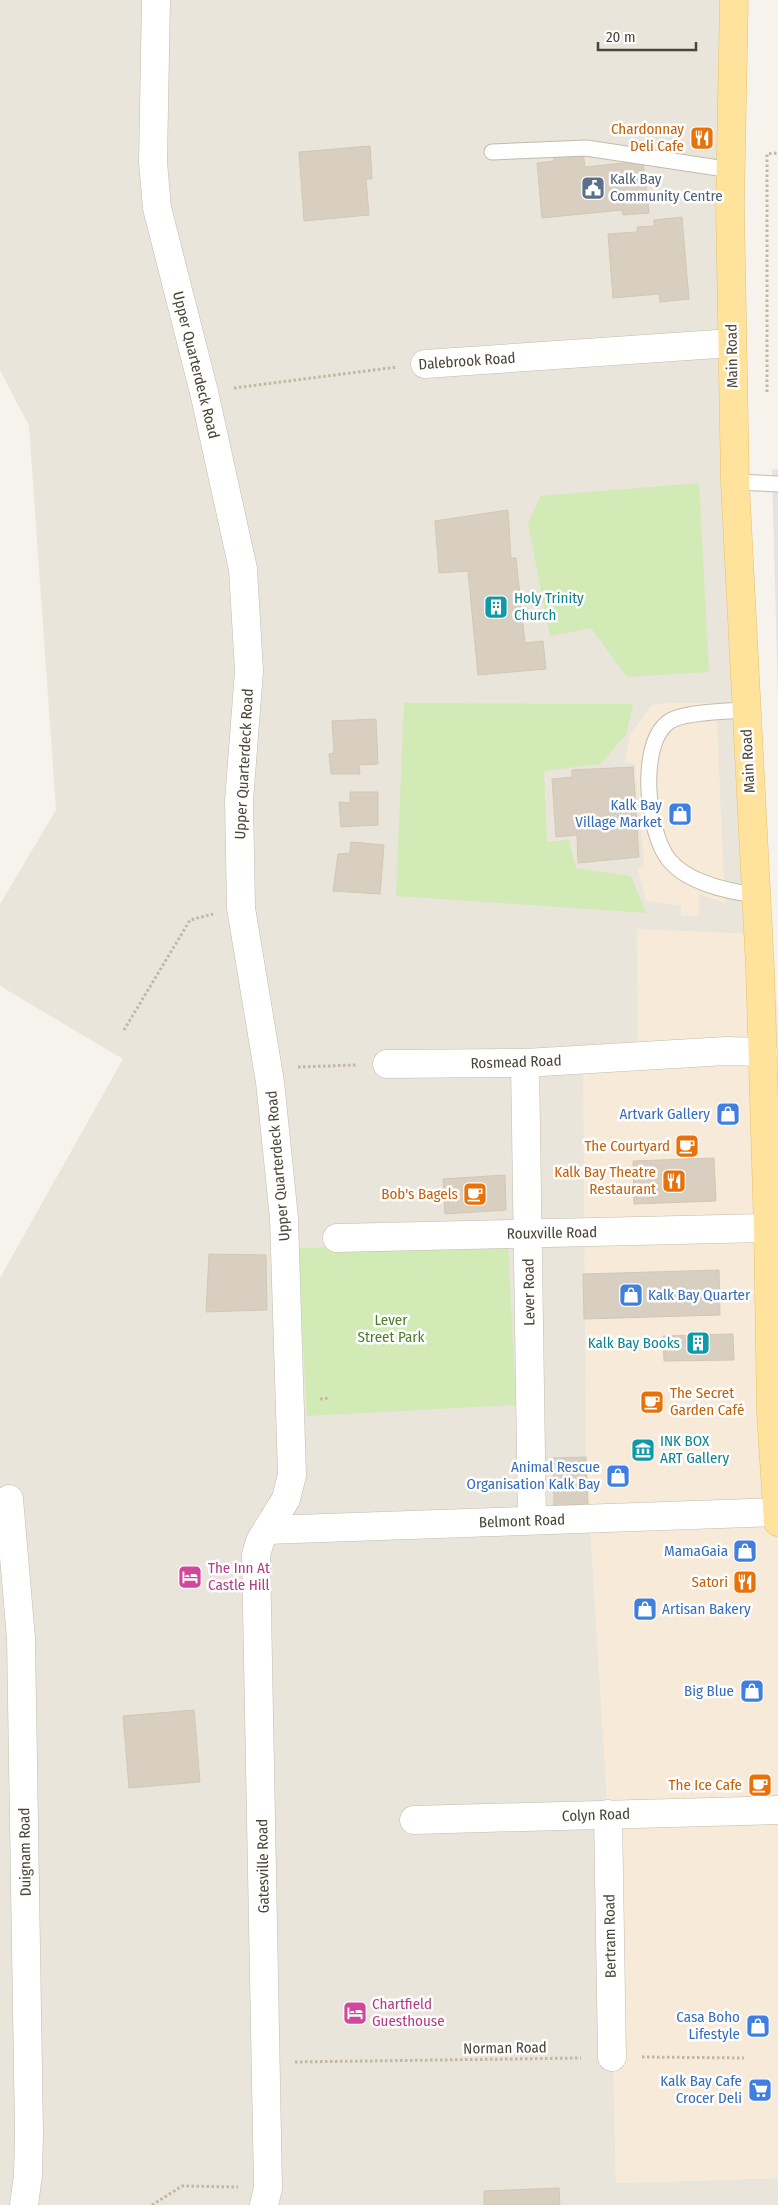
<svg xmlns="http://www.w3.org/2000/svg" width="778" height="2205" viewBox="0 0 778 2205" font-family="'Fira Sans Condensed',sans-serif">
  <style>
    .residential { fill: #eae5da }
    .commercial { fill: #f7ead8 }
    .green { fill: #d2eab5 }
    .parking { fill: #e5e3e0 }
    .building { fill: #d8cfc1; stroke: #d3c7b4 }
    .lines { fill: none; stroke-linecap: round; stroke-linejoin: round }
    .service-casing { stroke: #c2bbae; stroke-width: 17 }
    .minor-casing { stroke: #c2bbae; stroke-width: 29 }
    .primary-casing { stroke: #e6c16a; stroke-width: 29 }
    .path { stroke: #c4b79f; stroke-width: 3; stroke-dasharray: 2.5 2.5; stroke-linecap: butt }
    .service { stroke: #fff; stroke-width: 15 }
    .minor { stroke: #fff; stroke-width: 28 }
    .primary { stroke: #ffe39c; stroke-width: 28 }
    .labels { text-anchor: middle; stroke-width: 5; stroke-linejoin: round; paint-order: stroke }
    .food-label { font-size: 15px; fill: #c56008; stroke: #fff; text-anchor: end }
    .service-label { font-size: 15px; fill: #4e5e75; stroke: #fff; text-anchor: start }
    .street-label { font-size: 15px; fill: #4b4439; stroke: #fff }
    .culture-label { font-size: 15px; fill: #0d838f; stroke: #fff; text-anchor: start }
    .shop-label { font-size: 15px; fill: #366cbe; stroke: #fff; text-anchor: end }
    .park-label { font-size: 15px; fill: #4a7f2a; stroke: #fff }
    .hotel-label { font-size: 15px; fill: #b23c85; stroke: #fff; text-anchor: start }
  </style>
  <rect width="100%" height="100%" fill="#f6f3ec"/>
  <path class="residential" d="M0,0H734L757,934L638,1056L586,1457L608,1814L616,2183L778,2178V2205H0V1278L123,1059L0,986V904L56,810L29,426L0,370Z"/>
  <path class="commercial" d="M671,703H716L725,903L699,894V916H681V906L646,901L638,870L644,864L635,764L625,762L630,734L652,705Z
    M637,929L757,934L761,1003L778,1002V2178L616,2183L608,1814L586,1457L583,1060L638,1056Z"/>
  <path class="green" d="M699,483L709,672L627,677L591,628L550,636L528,524L540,496Z
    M404,703L633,704L626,735L600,764L544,771L547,842L569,840L576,868L631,876L646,913L396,896Z
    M508,1243L516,1405L307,1416L298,1248Z"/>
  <path class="parking" d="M778,469V697L772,470Z"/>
  <path class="building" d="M370,146L372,179H366L369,215L304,221L299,152Z
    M583,152L585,167L643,161L649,213L623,215L622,210L542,218L537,163L554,161V155Z
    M682,217L689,299L660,302L659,294L613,298L608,234L637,232V227L654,226V220Z
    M508,510L511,558H516L525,643L543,641L546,669L478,675L468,571L439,573L435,521Z
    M376,719L378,764L359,765L360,774H331L329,754L334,753L332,721Z
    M633,767L639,857L578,863L577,835L556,837L552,779L572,777V770Z
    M350,792H378V825L341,827L339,802L350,803Z
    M351,842L384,845L380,894L333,891L338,854L350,853Z
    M714,1158L716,1201L634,1204L633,1161Z
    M505,1175L506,1210L445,1214L443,1179Z
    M209,1254L266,1255L267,1310L206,1312Z
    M719,1270L720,1315L584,1319L583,1274Z
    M733,1334L734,1360L664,1361L663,1336Z
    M586,1457L588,1504L554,1506L553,1458Z
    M194,1710L200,1782L129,1788L123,1716Z
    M559,2188L560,2205H484V2191Z"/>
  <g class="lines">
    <g class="service-casing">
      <path id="service" d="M492,152L586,148L732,170
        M735,482L778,484
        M745,710C728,711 683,712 670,721C637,742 647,833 669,860C688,883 727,891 755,895"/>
    </g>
    <g class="minor-casing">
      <path id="minor" d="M156,0L153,162L157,208L204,392L243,569L249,671L239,801L241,908L270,1082L284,1218L292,1475L286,1499L260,1541L256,1555L268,2188L264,2205
        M425,364L732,343
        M525,1063L532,1520
        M387,1064L525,1063L726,1051L763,1052
        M337,1238L768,1228
        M9,1499L21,1638L29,2133L28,2175L24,2205
        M267,1530L777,1512
        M608,1814L612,2057
        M414,1820L778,1810"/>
    </g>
    <g class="primary-casing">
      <path id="primary" d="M734,0L730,205L735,482L760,968L768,1228L771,1413L778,1522"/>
    </g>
    <path class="path" d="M234,388L397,367
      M767,392V154L778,153
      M124,1030L190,920L213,914
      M298,1067L356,1065
      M320,1399L330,1398
      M642,2057L744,2058
      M295,2062L581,2058
      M152,2205L182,2186L238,2187"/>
    <use href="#service" class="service"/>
    <use href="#minor" class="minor"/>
    <use href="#primary" class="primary"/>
  </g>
  <defs>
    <g id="restaurant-square" transform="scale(1.25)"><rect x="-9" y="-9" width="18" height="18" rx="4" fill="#e8710a" stroke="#fff"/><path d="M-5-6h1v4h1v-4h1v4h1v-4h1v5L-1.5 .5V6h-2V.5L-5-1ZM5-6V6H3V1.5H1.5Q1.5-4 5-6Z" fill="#fff"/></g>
    <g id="civic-square" transform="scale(1.25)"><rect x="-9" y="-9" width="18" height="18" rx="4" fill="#5c6f8a" stroke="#fff"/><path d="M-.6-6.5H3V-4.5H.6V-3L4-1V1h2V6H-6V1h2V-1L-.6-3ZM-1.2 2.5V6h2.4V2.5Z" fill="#fff"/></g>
    <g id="building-square" transform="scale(1.25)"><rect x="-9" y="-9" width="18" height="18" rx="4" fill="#0f9aa8" stroke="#fff"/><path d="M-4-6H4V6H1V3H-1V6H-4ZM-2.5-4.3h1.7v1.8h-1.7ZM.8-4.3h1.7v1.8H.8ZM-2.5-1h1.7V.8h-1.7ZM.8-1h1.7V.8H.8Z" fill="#fff"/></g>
    <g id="shop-square" transform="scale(1.25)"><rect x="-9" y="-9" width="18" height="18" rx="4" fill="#3f7fe0" stroke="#fff"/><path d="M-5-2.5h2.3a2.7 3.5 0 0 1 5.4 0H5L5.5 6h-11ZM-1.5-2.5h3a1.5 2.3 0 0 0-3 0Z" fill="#fff"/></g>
    <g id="cafe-square" transform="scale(1.25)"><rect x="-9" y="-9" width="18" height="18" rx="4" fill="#e8710a" stroke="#fff"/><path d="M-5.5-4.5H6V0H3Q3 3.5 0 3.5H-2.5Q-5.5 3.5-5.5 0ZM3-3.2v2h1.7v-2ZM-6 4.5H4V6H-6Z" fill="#fff"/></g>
    <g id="museum-square" transform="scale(1.25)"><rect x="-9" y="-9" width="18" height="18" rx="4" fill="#0f9aa8" stroke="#fff"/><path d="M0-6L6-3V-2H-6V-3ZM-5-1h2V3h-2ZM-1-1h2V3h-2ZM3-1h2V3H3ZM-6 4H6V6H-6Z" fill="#fff"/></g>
    <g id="hotel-square" transform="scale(1.25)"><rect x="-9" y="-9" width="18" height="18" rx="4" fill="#d1479c" stroke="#fff"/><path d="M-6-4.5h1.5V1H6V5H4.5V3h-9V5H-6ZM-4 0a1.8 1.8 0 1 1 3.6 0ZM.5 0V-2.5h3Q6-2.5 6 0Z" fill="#fff"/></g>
    <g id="supermarket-square" transform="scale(1.25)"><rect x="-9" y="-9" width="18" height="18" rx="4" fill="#3f7fe0" stroke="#fff"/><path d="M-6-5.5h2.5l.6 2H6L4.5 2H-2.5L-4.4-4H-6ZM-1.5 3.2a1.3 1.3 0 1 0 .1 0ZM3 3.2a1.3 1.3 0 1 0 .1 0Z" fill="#fff"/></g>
  </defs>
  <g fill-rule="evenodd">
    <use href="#restaurant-square" x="702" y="138"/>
    <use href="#civic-square" x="593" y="188"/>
    <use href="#building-square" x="496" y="607"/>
    <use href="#shop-square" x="680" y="814"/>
    <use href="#shop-square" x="728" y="1114"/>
    <use href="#cafe-square" x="687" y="1146"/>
    <use href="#restaurant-square" x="674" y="1181"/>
    <use href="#cafe-square" x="475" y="1194"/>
    <use href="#shop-square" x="631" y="1295"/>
    <use href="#building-square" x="698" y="1343"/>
    <use href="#cafe-square" x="652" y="1402"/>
    <use href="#museum-square" x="643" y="1450"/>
    <use href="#shop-square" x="618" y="1476"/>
    <use href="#shop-square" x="745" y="1551"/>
    <use href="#hotel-square" x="190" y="1577"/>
    <use href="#restaurant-square" x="745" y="1582"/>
    <use href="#shop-square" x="645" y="1609"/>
    <use href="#shop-square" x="752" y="1691"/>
    <use href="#cafe-square" x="760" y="1785"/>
    <use href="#hotel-square" x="355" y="2013"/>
    <use href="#shop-square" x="758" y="2026"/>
    <use href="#supermarket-square" x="760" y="2090"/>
  </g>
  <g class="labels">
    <g class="food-label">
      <text x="684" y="134">Chardonnay<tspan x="684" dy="17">Deli Cafe</tspan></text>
      <text x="670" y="1151">The Courtyard</text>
      <text x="656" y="1177">Kalk Bay Theatre<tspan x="656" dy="17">Restaurant</tspan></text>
      <text x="458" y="1199">Bob's Bagels</text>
      <text x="670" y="1398" text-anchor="start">The Secret<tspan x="670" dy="17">Garden Café</tspan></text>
      <text x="728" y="1587">Satori</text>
      <text x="742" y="1790">The Ice Cafe</text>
    </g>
    <g class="service-label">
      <text x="610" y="184">Kalk Bay<tspan x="610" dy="17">Community Centre</tspan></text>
    </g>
    <g class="street-label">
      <text transform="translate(732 356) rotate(-91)" y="5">Main Road</text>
      <text transform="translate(467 361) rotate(-4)" y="5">Dalebrook Road</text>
      <text transform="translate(196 365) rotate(76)" y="5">Upper Quarterdeck Road</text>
      <text transform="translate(748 761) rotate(-93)" y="5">Main Road</text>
      <text transform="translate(244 764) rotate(-87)" y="5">Upper Quarterdeck Road</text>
      <text transform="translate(516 1062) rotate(-2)" y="5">Rosmead Road</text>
      <text transform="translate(278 1166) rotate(-95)" y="5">Upper Quarterdeck Road</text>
      <text transform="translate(552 1233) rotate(-1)" y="5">Rouxville Road</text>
      <text transform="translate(529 1292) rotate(-91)" y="5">Lever Road</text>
      <text transform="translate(522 1521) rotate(-2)" y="5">Belmont Road</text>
      <text transform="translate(596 1815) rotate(-2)" y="5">Colyn Road</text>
      <text transform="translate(25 1852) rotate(-91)" y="5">Duignam Road</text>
      <text transform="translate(263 1866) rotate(-91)" y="5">Gatesville Road</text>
      <text transform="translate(610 1936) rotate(-91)" y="5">Bertram Road</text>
      <text transform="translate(505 2048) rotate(-1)" y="5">Norman Road</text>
    </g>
    <g class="culture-label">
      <text x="514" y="603">Holy Trinity<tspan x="514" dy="17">Church</tspan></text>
      <text x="680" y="1348" text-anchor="end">Kalk Bay Books</text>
      <text x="660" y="1446">INK BOX<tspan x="660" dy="17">ART Gallery</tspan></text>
    </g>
    <g class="shop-label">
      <text x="662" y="810">Kalk Bay<tspan x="662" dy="17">Village Market</tspan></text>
      <text x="710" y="1119">Artvark Gallery</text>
      <text x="648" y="1300" text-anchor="start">Kalk Bay Quarter</text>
      <text x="600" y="1472">Animal Rescue<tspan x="600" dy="17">Organisation Kalk Bay</tspan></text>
      <text x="728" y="1556">MamaGaia</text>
      <text x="662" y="1614" text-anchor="start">Artisan Bakery</text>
      <text x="734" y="1696">Big Blue</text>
      <text x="740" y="2022">Casa Boho<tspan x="740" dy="17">Lifestyle</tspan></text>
      <text x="742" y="2086">Kalk Bay Cafe<tspan x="742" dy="17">Crocer Deli</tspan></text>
    </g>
    <g class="park-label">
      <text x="391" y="1325">Lever<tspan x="391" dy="17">Street Park</tspan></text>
    </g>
    <g class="hotel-label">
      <text x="208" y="1573">The Inn At<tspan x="208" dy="17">Castle Hill</tspan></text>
      <text x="372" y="2009">Chartfield<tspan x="372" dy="17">Guesthouse</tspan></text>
    </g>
  </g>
  <path d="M598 42v8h98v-8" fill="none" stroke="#4b4439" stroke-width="2.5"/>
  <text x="606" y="42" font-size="15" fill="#4b4439" stroke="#ffffff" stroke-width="4" paint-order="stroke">20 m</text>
</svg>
